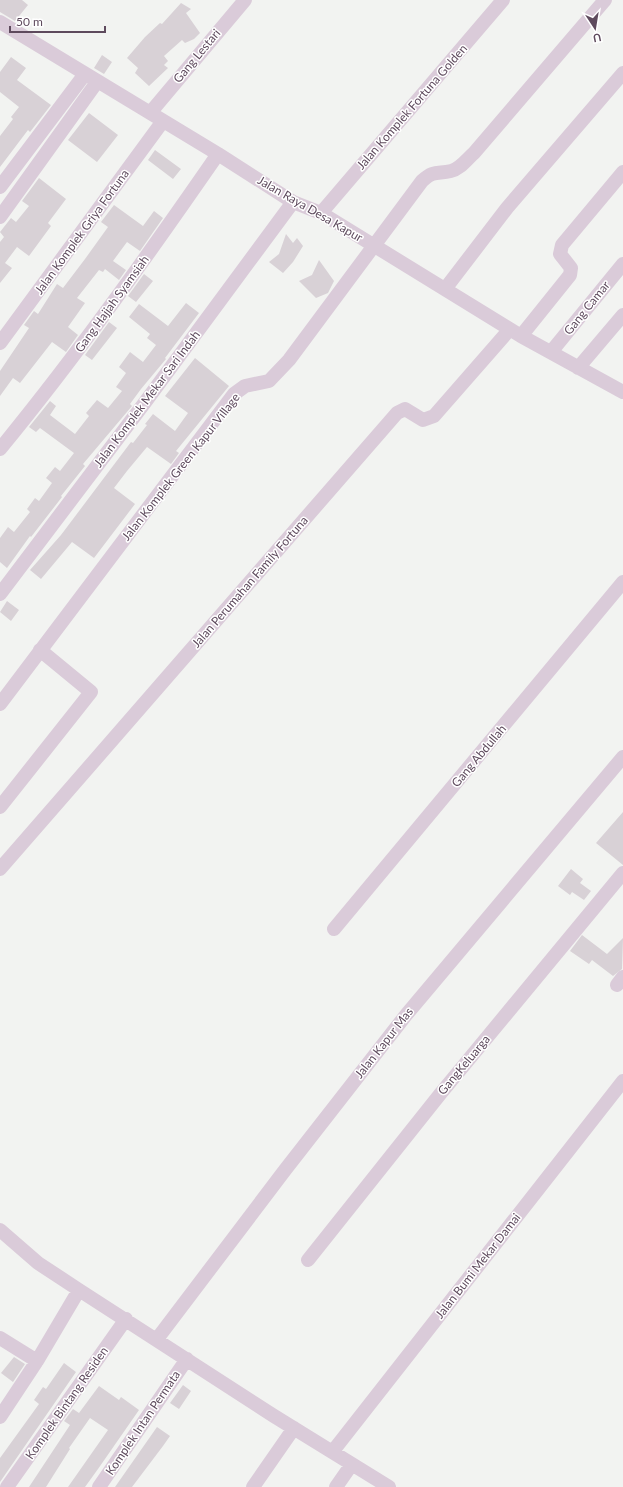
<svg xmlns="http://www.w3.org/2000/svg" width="623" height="1487" viewBox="0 0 623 1487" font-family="Lato,sans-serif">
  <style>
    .building { fill: #d8d1d6 }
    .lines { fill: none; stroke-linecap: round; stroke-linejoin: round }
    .street { stroke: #dacbd9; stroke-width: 14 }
    .labels { text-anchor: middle; stroke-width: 3; stroke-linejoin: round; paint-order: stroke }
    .street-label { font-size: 12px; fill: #5e4a5d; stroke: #fff }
  </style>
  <rect width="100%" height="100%" fill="#f2f3f1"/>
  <path class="building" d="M0,0H22L28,5L15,21L0,12Z
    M181,3L191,9L186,13L200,33L194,39L185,43L182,40L164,56L168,61L164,65L168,68L149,86L135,73L138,68L127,58L145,37L160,23L162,24Z
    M102,55L112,62L104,74L94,68Z
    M11,57L26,68L17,80L51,105L30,132L28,130L0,167V136L13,119L11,117L19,107L0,92V72Z
    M89,113L118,135L97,162L68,140Z
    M155,150L181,169L173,179L148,160Z
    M39,178L66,199L48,223L51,226L29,256L17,247L5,263L12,268L0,283V242L4,237L0,232L11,218L16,222L29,206L22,201Z
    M114,205L143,226L154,211L163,218L140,251L127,242L113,261L126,270L119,280L105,269L103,272L99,270L77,298L85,303L68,327L78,335L66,352L52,342L20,383L13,378L0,396V371L29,328L24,325L34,311L38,314L57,284L63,288L85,259L108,227L101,222Z
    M286,234L293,243L297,238L303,246L293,262L283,273L269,262L279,254Z
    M319,260L334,281L328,293L316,298L299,281L312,275Z
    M144,274L153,281L136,302L128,296Z
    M186,303L199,313L165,358L166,359L141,389L130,404L132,406L83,464L85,466L61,496L62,497L31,537L30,536L7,568L0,562V538L8,527L14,532L30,512L27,509L35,498L39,501L52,483L46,478L55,467L60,471L74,453L40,428L36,432L29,427L50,401L56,406L50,415L75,434L89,416L86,413L97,400L108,408L122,391L116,387L126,373L119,367L130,352L143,362L156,345L147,338L150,334L129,317L139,304L168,326Z
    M109,322L117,328L92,360L85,355Z
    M195,358L229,386L176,451L179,453L171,464L147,447L127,471L114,488L135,504L94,558L72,542L41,579L30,570L61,535L131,442L133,443L147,425L145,424L153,414L175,431L188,413L165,396Z
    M7,601L19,610L11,621L0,612Z
    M623,812V865L596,843Z
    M571,869L583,879L580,883L591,891L584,900L572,892L570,895L558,886Z
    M582,935L607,954L623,938L622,969L613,976L592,960L589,964L570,951Z
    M14,1357L25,1364L13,1382L1,1373Z
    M64,1363L76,1372L0,1482V1458L39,1404L34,1400L43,1387L46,1389Z
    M183,1385L191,1391L179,1409L170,1403Z
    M99,1386L119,1400L121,1397L139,1410L98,1469L85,1487H68L108,1430L90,1418L69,1448L70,1449L46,1487H29L70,1425L64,1421L73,1409L79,1413Z
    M157,1427L170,1436L163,1446L132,1487H115Z"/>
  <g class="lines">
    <path class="street" d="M0,22L218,154L293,202L321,213L521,336L623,392
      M150,113L245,0
      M0,187L85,74
      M321,213L503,0
      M0,217L97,82
      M445,289L507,208L623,73
      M521,336L570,275L571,268L560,254L562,245L623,172
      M0,343L163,121
      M551,352L623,264
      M578,368L623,315
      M0,449C78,354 148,255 218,154
      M0,594L146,401L293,202
      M0,704L234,394L245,386L269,381L289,360L422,181C434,170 437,174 451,171C460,169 467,159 474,153L605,0
      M0,807L91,692L40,650
      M0,869L397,413L405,409L423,420L434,416L510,329
      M334,929L623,582
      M617,985L623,977
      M0,1230L38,1263L79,1290L274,1416L389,1487
      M308,1260L441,1093L623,873
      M0,1338L37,1361
      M157,1339L285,1170L406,1015L623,757
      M0,1417L37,1361L79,1290
      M333,1451L623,1081
      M7,1487L126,1319
      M99,1487L187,1359
      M253,1487L294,1428
      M336,1487L352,1464"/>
  </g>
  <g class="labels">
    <g class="street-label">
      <text transform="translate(197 56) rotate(-50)" y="4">Gang Lestari</text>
      <text transform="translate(412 107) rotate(-49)" y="4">Jalan Komplek Fortuna Golden</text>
      <text transform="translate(310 209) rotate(30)" y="4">Jalan Raya Desa Kapur</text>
      <text transform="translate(82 232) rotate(-54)" y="4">Jalan Komplek Griya Fortuna</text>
      <text transform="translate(112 304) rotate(-54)" y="4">Gang Hajjah Syamsiah</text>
      <text transform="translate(587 308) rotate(-51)" y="4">Gang Camar</text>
      <text transform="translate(147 399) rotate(-53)" y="4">Jalan Komplek Mekar Sari Indah</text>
      <text transform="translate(181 467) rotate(-52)" y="4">Jalan Komplek Green Kapur Village</text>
      <text transform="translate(250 582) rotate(-49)" y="4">Jalan Perumahan Family Fortuna</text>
      <text transform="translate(479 756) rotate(-50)" y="4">Gang Abdullah</text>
      <text transform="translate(384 1043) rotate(-52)" y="4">Jalan Kapur Mas</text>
      <text transform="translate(464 1065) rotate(-50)" y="4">GangKeluarga</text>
      <text transform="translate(478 1266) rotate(-52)" y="4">Jalan Bumi Mekar Damai</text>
      <text transform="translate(67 1403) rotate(-55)" y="4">Komplek Bintang Residen</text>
      <text transform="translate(143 1423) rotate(-56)" y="4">Komplek Intan Permata</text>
    </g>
  </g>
  <g transform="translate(595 28) rotate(168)" stroke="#ffffff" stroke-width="3" paint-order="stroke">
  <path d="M0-3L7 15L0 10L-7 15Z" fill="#5e4a5d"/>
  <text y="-6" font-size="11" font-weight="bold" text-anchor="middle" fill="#5e4a5d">U</text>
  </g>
  <path d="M10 26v6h95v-6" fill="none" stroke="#5e4a5d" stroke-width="2"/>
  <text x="16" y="26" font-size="12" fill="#5e4a5d" stroke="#ffffff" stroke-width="3" paint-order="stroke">50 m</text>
</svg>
